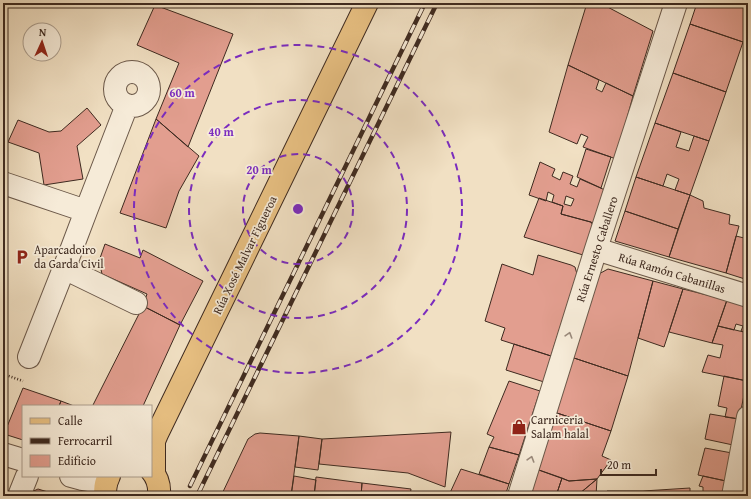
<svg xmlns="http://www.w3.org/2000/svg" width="751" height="499" viewBox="0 0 751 499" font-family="'Gentium Book Plus',serif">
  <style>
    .building { fill: #e29e8f; stroke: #3e2a20; fill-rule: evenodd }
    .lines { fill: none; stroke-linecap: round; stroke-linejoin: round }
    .minor-casing { stroke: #6b5849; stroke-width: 24 }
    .major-casing { stroke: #3e2a20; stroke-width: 24 }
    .path { stroke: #3e2a20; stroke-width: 2.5; stroke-dasharray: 1 2; stroke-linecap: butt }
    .minor { stroke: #f6ebd8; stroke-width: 22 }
    .major { stroke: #e8c082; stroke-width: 22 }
    .rail-casing { stroke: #3e2a20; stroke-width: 4.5 }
    .rail { stroke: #f6ebd8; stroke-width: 3; stroke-dasharray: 9; stroke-linecap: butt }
    .oneway { stroke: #9a8a7c }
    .ring { fill: none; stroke: #7b2cbf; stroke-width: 2; stroke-dasharray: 7 5 }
    .labels { text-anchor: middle; stroke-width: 3.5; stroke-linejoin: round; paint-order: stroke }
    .street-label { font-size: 12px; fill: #3e2a20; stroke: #f6ebd8 }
    .poi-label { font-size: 12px; fill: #3e2a20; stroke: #f6ebd8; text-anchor: start }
    .centre { fill: #7b2cbf; stroke: #f6ebd8; stroke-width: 2 }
    .ring-label { font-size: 12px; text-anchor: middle; font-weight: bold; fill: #7b2cbf; stroke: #f6ebd8; stroke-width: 3.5; stroke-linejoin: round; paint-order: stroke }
  </style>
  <rect width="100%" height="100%" fill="#f1e0c3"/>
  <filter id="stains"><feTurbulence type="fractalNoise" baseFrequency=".005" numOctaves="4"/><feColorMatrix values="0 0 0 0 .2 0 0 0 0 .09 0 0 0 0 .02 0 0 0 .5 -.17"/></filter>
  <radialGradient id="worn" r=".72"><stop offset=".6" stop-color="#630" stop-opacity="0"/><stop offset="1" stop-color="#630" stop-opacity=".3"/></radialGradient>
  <path class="building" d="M587,3H600L653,31L633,96L568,65Z
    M697,3H748V28L743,42L690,24Z
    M155,5L233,34L188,147L156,119L179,63L137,45Z
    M690,24L743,42L726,92L673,73Z
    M568,65L599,80L596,89L602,92L606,83L633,96L616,159L583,147L588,137L581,134L577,144L549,132Z
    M673,73L726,92L709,141L655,123Z
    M87,108L101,125L77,146L83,179L44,185L39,153L8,142L18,120L49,132L61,131Z
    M156,119L199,156L179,191L166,228L120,213Z
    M655,123L681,132L676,147L689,151L694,136L709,141L690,195L675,190L679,179L667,174L663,186L636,177Z
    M586,149L611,157L601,188L577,177Z
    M540,162L555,169L552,176L560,180L563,172L573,176L570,184L577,187L580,179L605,190L594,223L561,214L563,206L552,202L554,195L548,192L546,201L529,195ZM566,196L574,199L571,206L564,204Z
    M636,177L690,195L678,229L625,211Z
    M690,195L703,201L704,208L730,215L729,224L739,226L726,273L669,257Z
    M539,198L563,206L561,214L591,222L593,226L583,255L524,237Z
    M625,211L678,229L669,257L615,241Z
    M736,236L748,239V280L726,273Z
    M105,244L140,258L143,250L203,281L180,325L143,306L147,294L102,274L99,261Z
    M538,255L571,265L575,267L577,274L551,356L501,340L505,328L485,321L502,264L533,275Z
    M608,269L653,281L628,376L571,357L597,275Z
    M653,281L683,289L664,347L638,338Z
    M683,289L727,300L712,343L669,332Z
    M727,300L748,305V333L741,331L743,326L736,324L734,330L718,326Z
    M143,306L180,325L143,406H96L93,405Z
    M718,326L748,333V376L747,381L702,372L708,355L720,358L723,345L712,343Z
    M514,344L551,356L544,382L506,370Z
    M571,357L628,376L611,431L554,412Z
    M724,376L747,381L739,419L725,417L727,408L718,406Z
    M509,381L540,391L519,455L489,447L494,437L487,434Z
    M23,388L61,401L59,406H23V440L4,434Z
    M61,401L74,406H59Z
    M554,412L611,431L602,456L611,460L597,479L569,481L536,469Z
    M710,414L739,419L733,445L705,439Z
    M451,432L445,487L408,473L319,464L322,439Z
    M260,433L299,436L291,496H221L248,439L255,434Z
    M299,436L322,439L318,470L295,467Z
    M489,447L519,455L509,484L479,474Z
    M705,448L732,453L726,481L698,475Z
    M461,469L509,484L505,496L449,495Z
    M536,469L562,478L556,496H528Z
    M748,470V496H742Z
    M294,476L316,480L314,496H291Z
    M703,476L726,481L723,496H703V487L699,486Z
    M316,477L362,483L361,496H314Z
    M562,478L569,481L597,479L579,494H570V496H556Z
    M597,479L596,496H579V494Z
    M362,483L411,489L410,496H361Z
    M690,488V496H643V491Z
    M38,489L61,496H27V494Z
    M607,491H643V496H607Z"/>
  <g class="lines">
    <g class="minor-casing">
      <path id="minor" d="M115 89a17 17 0 1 1 34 0a17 17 0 1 1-34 0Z
        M3,183L86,211L127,105
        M596,249L748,296
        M64,268L136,303
        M29,357L72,248L86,211
        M3,454L23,460
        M71,476L82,479L106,483
        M19,496L27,476
        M519,496L596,249L676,3
        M733,496L748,417"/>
    </g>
    <g class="major-casing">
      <path id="major" d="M154,441V474
        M151,444L154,441L157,434L367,3
        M151,470C158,478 160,486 159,496
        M106,496C104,489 106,482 109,476"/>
    </g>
    <path class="path" d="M3,374L23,381"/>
    <use href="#minor" class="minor"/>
    <use href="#major" class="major"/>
    <g class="rail-casing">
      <path id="rail" d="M190,486L425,3
        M199,492L437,3"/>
    </g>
    <use href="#rail" class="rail"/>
  </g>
  <defs><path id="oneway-chevron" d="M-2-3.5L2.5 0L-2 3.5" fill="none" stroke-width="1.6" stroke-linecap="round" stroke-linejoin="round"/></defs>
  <g class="oneway">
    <use href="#oneway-chevron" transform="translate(569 335) rotate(-73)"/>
    <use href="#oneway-chevron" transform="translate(531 459) rotate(-73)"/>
  </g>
  <g class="ring">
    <circle cx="298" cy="209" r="55"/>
    <circle cx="298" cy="209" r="109"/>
    <circle cx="298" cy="209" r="164"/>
  </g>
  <defs>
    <g id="parking-bare" transform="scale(1.2)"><path d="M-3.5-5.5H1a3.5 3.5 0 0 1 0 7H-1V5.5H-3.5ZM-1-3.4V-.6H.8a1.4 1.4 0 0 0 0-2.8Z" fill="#8f2418" stroke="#f6ebd8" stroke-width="2.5" paint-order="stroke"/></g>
    <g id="shop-bare" transform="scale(1.2)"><path d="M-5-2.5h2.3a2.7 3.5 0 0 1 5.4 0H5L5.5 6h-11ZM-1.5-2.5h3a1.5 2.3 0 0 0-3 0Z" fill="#8f2418" stroke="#f6ebd8" stroke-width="2.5" paint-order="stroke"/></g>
  </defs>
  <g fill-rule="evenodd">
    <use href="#parking-bare" x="22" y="257"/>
    <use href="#shop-bare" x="519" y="427"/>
  </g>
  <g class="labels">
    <g class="street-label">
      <text transform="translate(597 249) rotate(-72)" y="4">Rúa Ernesto Caballero</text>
      <text transform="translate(245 255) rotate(-64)" y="4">Rúa Xosé Malvar Figueroa</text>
      <text transform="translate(672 273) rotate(17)" y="4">Rúa Ramón Cabanillas</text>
    </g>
    <g class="poi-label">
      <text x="34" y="254">Aparcadoiro<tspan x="34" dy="14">da Garda Civil</tspan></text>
      <text x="531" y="424">Carniceria<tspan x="531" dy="14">Salam halal</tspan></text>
    </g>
  </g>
  <circle cx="298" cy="209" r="6" class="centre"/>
  <g class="ring-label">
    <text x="182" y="97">60 m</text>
    <text x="221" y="136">40 m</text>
    <text x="259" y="174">20 m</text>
  </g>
  <rect width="751" height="499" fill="none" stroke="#f1e0c3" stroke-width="16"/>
  <rect x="4" y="4" width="743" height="491" fill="none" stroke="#3e2a20" stroke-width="2"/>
  <rect x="8" y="8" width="735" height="483" fill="none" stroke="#3e2a20"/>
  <rect x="22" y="405" width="130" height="72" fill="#f6ebd8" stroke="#ac9e8e"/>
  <rect x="30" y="418" width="20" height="6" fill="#e8c082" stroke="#ac9e8e"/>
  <text x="58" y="425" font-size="12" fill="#3e2a20">Calle</text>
  <rect x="30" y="438" width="20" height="6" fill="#3e2a20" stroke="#ac9e8e"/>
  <text x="58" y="445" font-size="12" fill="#3e2a20">Ferrocarril</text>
  <rect x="30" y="455" width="20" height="12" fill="#e29e8f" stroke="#ac9e8e"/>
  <text x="58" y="465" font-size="12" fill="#3e2a20">Edificio</text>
  <g transform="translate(42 42) rotate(3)"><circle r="19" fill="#f6ebd8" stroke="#ac9e8e"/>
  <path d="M0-3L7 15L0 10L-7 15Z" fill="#8f2418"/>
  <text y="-6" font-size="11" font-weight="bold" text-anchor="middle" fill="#3e2a20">N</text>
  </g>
  <path d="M601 469v6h55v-6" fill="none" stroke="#3e2a20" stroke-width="2"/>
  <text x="607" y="469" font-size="12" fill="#3e2a20" stroke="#f6ebd8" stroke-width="3" paint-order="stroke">20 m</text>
  <rect width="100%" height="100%" filter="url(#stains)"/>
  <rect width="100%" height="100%" fill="url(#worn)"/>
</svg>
